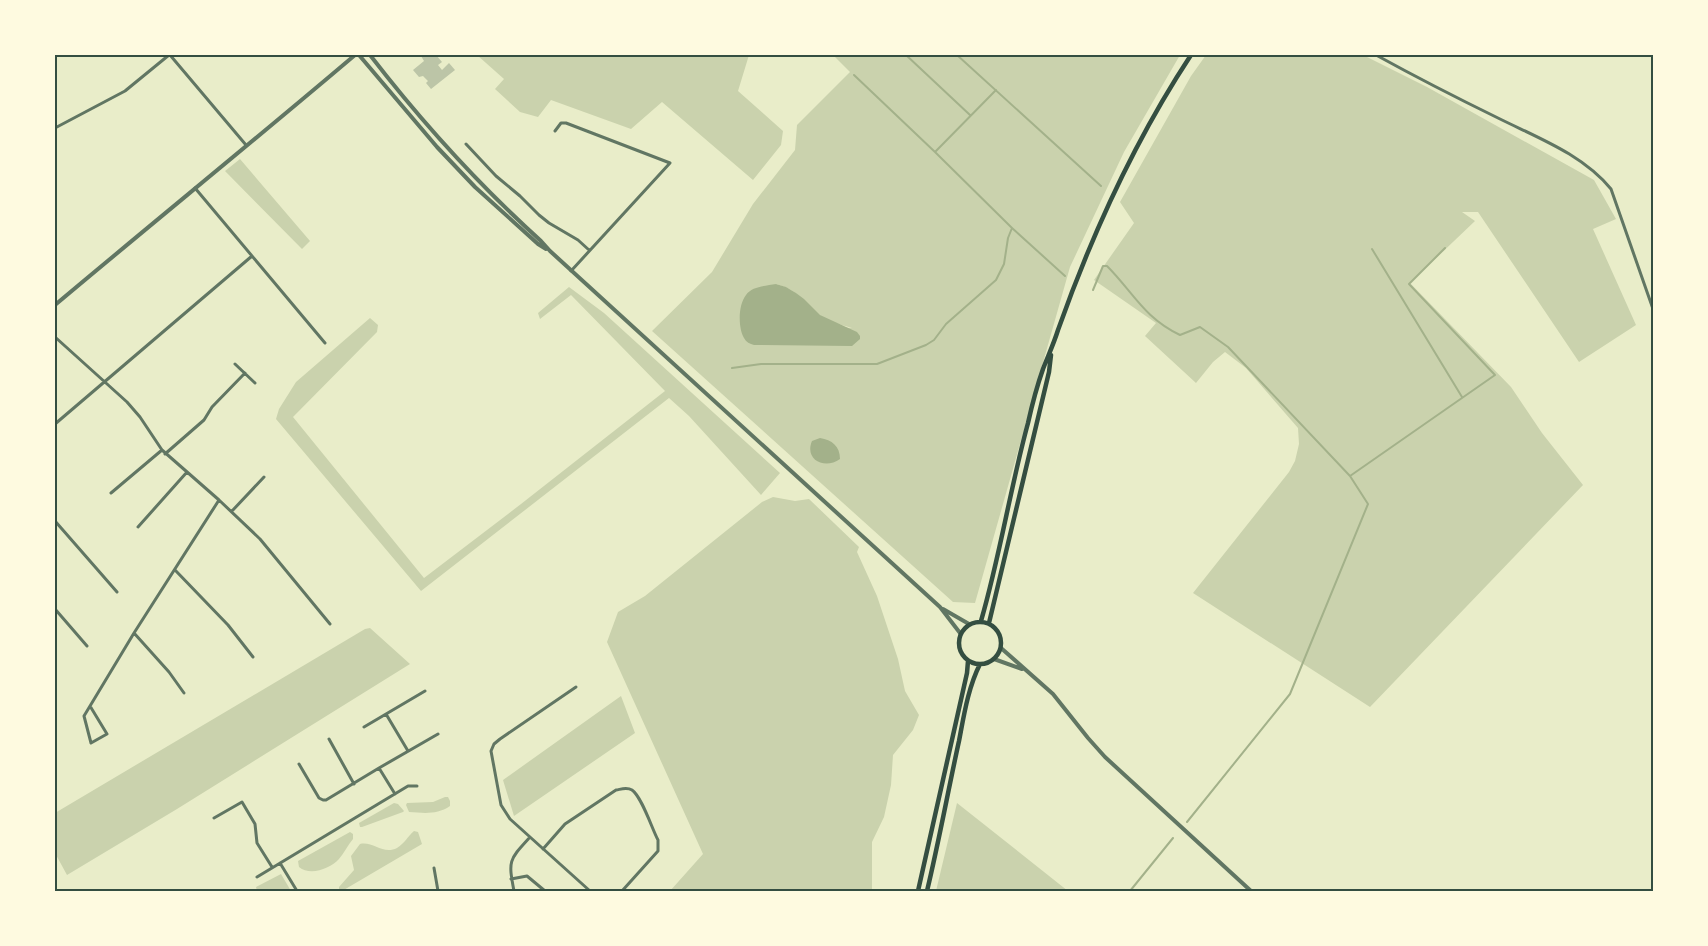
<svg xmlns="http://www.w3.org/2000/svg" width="1708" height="946" viewBox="0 0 1708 946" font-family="Lora,serif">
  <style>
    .green { fill: #cad2ad; fill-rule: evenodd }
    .water { fill: #a3b18a }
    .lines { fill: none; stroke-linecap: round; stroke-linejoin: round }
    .stream { stroke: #a3b18a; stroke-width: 2 }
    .building { fill: #bcc5a7 }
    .minor { stroke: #617663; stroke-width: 3 }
    .tertiary { stroke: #617663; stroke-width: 4 }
    .secondary { stroke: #344e41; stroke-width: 4.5 }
    .neatline { fill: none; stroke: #344e41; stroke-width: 2 }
  </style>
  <rect width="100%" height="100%" fill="#e9edc9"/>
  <path class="green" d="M477,55H749L738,91L783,131L781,145L753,180L662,102L631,129L551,100L538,117L520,112L495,89L504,79Z
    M833,55H1180L1124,152L1070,267L975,603L953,602L652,331L712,272L753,204L795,150L797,125L850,72ZM776,284C798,290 802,300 818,314C827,321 841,325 852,328L740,321Z
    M1206,55H1363L1427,87L1594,180L1616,219L1593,229L1636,325L1579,362L1478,212H1462L1475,221L1410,283L1511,387L1542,433L1583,485L1370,707L1193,593L1289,472L1295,461L1299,444L1298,428L1246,368L1225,352L1213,362L1196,383L1145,336L1156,323L1094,280L1134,223L1120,202L1191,76Z
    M240,159L310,241L302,249L225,171Z
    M569,287L604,313L780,473L761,495L689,416L669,398L421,591L276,419L279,409L296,382L370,318L378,325L377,332L293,417L424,578L521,504L665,391L571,295L540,319L538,313Z
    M773,497L795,501L809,499L859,547L857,552L877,596L898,659L905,691L919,715L913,730L893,755L891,785L884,817L872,842V891H670L703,854L607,642L618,612L645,596L762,502Z
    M370,628L410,664L177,809L67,875L55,853V813L365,629Z
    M621,696L635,733L514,816L503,780Z
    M445,797H448L450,801V806C437,815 424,813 409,812L406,805L407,803L433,802Z
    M394,803L398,804L404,811L403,812L362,827H360L359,823Z
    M957,803L1068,891H936Z
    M414,831L418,832L422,844L342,891H339V887L354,870L351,856L360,844C373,841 383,855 397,848C404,844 408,836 414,831Z
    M350,832L353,834V839C348,845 344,853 339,859C330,869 310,876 299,867L298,861Z
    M281,874L291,891H257L256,887Z"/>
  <path class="water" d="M776,284L786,287L796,293L804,299L820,315L857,332L860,336V339L852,346L754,345C750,344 746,342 744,338C738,328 738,305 746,295C752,286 766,286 776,284Z
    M820,438C832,440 840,446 840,459C825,470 804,460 812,441Z"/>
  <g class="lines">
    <path class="stream" d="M906,55L970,115
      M957,55L1101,186
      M854,75L935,152
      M996,90L935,152L1012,228L1065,276
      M1372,249L1462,397
      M1093,290L1103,266H1107C1133,292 1144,318 1180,335L1200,327L1228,347L1350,476L1368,504L1290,694L1187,822
      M732,368L761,364H877L926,345L934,340L946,324L996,280L1004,264L1008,238L1012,228
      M1350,476L1495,375L1409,284L1445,248
      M1130,891L1173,838"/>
  </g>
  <path class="building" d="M422,55H436L442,62L438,65L442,70L449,63L455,70L431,89L426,83L428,81L423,76L419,77L413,70L424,61L421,56Z"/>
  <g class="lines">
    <path class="minor" d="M170,55L246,145
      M1376,55C1416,77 1457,98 1498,118C1538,138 1582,154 1611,189L1653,309
      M55,128L125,91L169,55
      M555,131L561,123H566L670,163L571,271
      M466,144L496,176L520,196L539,215L549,223L578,240L589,250
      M195,188L325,343
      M55,337L127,402L140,417L162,450L219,500L260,539L330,624
      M235,364L255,383
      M55,424L252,256
      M165,454L204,420L212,407L245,373
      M111,493L162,450
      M232,511L264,477
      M55,521L117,592
      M138,527L187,472
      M175,570L228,625L253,657
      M55,609L87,646
      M134,633L169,672L184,693
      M576,687L500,739L494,744L491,751L501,805L510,819L590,891
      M90,706L107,734L91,743L84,716L134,633L219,500
      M386,714L408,751
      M364,727L425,691
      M329,739L354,784
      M299,764L319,798L323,800H326L379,768L395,794
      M379,768L438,734
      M214,818L242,802L255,824L257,843L272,867
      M543,849L565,824L616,790C622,789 627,787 632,790C642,797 652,829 658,840V851L622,891
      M280,863L297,891
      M434,868L438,891
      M257,877L408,786H417
      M511,879L527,876L545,891
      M514,891C508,860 509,860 530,837"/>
    <path class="tertiary" d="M359,55L437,147L475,187L538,244L546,249
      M370,55C421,121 479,185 541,241L550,251L940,607L960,633
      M55,305C155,221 256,139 355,55
      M943,609L969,624
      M1001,648L1053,694L1088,738L1105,757L1251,891
      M994,659L1022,669"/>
    <path class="secondary" d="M981,621C1000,556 1010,489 1028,423C1032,405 1037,386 1043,369C1048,356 1054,343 1058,330C1092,234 1135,140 1191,55
      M959 643a21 21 0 1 1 42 0a21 21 0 1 1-42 0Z
      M989,623L1049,372L1051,355
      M918,891L967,673L968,661
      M927,891C939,841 948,791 959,741C964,715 968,688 980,664"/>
  </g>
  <rect width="1708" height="946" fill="none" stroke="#fefae0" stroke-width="112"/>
  <rect x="56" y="56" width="1596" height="834" class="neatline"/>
</svg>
